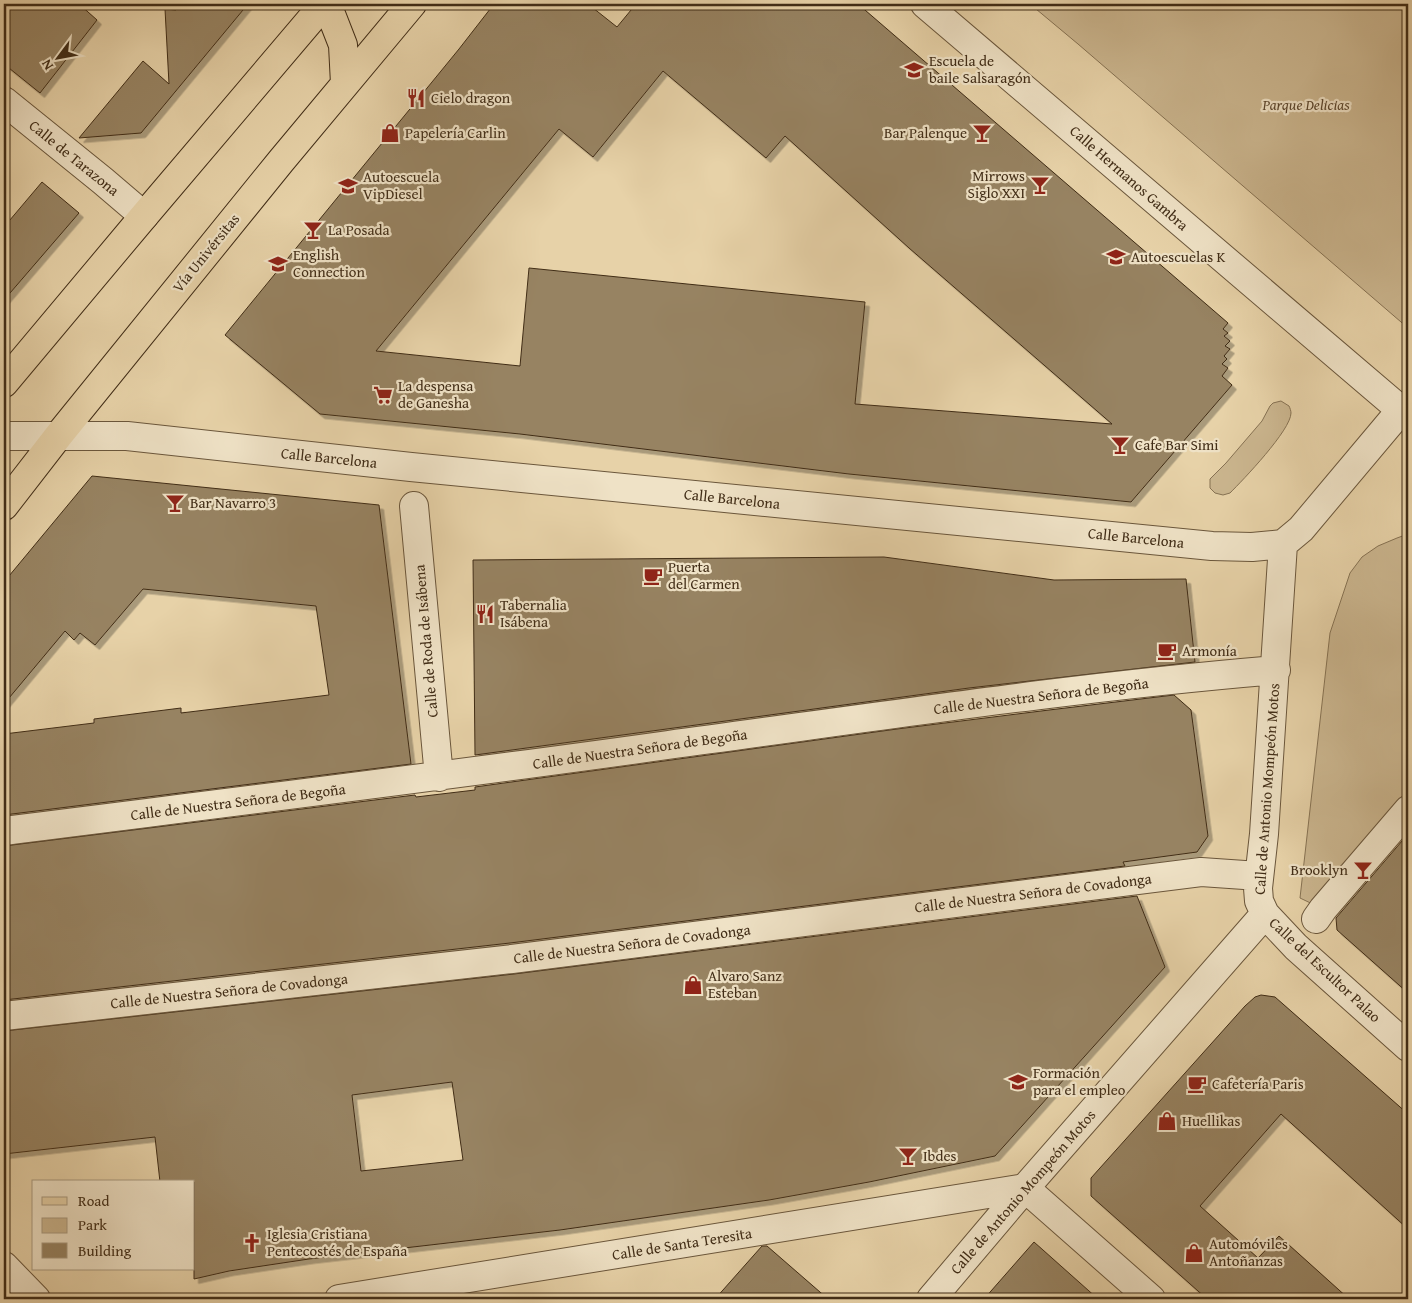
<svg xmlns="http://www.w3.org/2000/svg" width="1412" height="1303" viewBox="0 0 1412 1303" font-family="'Gentium Book Plus',serif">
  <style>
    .green { fill: #cbb68f; stroke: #867253 }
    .building { fill: #978362; stroke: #412d17; fill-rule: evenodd; filter: url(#shadow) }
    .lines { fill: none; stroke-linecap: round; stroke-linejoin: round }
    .minor-casing { stroke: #6a563b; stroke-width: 30 }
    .major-casing { stroke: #412d17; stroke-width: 30 }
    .minor { stroke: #efe2c6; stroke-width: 28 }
    .major { stroke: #e7d2a8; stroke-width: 28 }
    .labels { text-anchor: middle; stroke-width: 4.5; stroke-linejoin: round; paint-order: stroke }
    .poi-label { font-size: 15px; fill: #412d17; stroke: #efe2c6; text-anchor: start }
    .park-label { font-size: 15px; font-style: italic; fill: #5d482f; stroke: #efe2c6 }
    .street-label { font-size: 15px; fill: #412d17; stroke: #efe2c6 }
  </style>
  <defs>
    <filter id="shadow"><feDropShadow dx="4.5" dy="4.5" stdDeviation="0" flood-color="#0004"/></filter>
  </defs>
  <rect width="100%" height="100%" fill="#e7d2a8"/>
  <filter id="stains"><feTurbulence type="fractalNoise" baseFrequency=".004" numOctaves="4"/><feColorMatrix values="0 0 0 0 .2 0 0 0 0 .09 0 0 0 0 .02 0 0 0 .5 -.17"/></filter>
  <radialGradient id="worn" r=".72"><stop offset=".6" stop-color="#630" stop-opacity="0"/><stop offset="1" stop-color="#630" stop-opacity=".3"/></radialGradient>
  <path class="green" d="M1030,4H1408V328L1078,44Z
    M1281,401L1289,406C1290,408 1291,411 1291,413C1291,430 1243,480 1230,493L1223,495L1215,493L1210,488V479L1226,463L1262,421L1270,406L1273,403Z
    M1408,534V810L1323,909L1300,898L1330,633L1350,573L1362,557L1378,546L1397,538Z"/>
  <path class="building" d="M4,4H79L97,20L40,93L4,64Z
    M181,4H248L141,133L79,138L143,61L169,84L165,9L176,10Z
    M494,4H588L617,27L636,4H858L1228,323L1223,329L1228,333L1224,336L1230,341L1225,346L1230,349L1224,356L1227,359L1222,364L1228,368L1222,376L1232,385L1131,502L849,474L520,434L320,414L225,335L459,49ZM663,71L766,158L785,136L909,248L1112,424L855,404L865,302L529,268L520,366L376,351L559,129L593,157Z
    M42,182L79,213L4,300V227Z
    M92,476L379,505L411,764L4,815V734L94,723V719L181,708V713L329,695L316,606L143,589L95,645L80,633L74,640L65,631L4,704V582Z
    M884,557L1054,580L1186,579L1195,662L969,688L475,755L473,560Z
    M1174,695L1191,710L1208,836L1197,852L1123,862L1125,866L510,943L4,1000V846L415,795L416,797L475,790V787L897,729L1049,710Z
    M1408,834V993L1337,930L1336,918Z
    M1137,896L1165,967L995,1156L869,1182L769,1200L560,1230L309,1259L229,1271L194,1279V1182H160L155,1137L4,1154V1031L514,974ZM452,1082L463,1160L361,1171L352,1095Z
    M1261,995L1275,997L1408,1114V1229L1281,1114L1200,1206L1258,1258L1279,1236L1349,1299H1207L1091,1196V1178L1245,1006L1255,997Z
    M1034,1242L1098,1299H984Z
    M762,1246H767L828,1299H715Z"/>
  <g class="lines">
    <g class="minor-casing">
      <path id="minor" d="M925,4L1408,416
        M4,101L103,181L144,216
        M4,436H127L411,467L1212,546L1252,547L1283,544L1301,529L1401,410
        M414,506L439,777
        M4,831C225,803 447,776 668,745C870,718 1072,687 1276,670
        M1265,914L1296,947L1408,1047
        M1316,919L1323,909L1408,810
        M4,1016L512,959L1201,872L1259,876
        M4,1266L36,1299
        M339,1299L1025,1188L1151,1299
        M931,1299L1025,1188L1265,914L1259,901L1258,888L1264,834L1283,544"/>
    </g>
    <g class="major-casing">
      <path id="major" d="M327,4L343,45L345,84
        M4,383L144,216L324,4
        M4,506L59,435L281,161L412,4"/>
    </g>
    <use href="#minor" class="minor"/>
    <use href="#major" class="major"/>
  </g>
  <defs>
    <g id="school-bare" transform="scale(1.5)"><path d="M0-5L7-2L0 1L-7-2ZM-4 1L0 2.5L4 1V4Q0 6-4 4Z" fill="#8f2418" stroke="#efe2c6" stroke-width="2.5" paint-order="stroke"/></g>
    <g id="restaurant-bare" transform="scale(1.5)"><path d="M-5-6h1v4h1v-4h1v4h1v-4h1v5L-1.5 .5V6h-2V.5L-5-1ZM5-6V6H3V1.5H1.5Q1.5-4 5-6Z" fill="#8f2418" stroke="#efe2c6" stroke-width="2.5" paint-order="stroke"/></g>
    <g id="shop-bare" transform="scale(1.5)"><path d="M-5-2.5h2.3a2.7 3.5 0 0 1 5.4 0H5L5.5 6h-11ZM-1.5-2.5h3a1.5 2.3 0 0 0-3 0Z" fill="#8f2418" stroke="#efe2c6" stroke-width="2.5" paint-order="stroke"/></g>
    <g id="bar-bare" transform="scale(1.5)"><path d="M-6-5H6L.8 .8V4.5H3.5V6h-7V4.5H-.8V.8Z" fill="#8f2418" stroke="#efe2c6" stroke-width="2.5" paint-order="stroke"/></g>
    <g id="supermarket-bare" transform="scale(1.5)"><path d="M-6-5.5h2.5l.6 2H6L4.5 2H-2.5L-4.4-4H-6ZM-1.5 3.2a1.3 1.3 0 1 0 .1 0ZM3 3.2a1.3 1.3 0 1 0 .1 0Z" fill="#8f2418" stroke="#efe2c6" stroke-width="2.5" paint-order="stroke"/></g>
    <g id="cafe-bare" transform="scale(1.5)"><path d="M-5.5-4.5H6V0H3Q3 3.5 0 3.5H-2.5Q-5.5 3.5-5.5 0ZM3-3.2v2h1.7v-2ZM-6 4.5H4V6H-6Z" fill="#8f2418" stroke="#efe2c6" stroke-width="2.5" paint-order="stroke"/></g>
    <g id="church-bare" transform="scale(1.5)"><path d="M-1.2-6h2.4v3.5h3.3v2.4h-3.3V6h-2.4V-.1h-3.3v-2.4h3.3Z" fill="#8f2418" stroke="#efe2c6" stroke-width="2.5" paint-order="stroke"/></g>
  </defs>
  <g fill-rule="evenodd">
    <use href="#school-bare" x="914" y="70"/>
    <use href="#restaurant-bare" x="416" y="98"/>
    <use href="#shop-bare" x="390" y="133"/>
    <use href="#bar-bare" x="982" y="133"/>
    <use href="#bar-bare" x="1040" y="185"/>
    <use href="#school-bare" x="348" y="186"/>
    <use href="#bar-bare" x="313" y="230"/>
    <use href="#school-bare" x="1116" y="257"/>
    <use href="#school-bare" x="278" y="264"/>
    <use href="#supermarket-bare" x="383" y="395"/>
    <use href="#bar-bare" x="1120" y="445"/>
    <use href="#bar-bare" x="175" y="503"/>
    <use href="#cafe-bare" x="653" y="576"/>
    <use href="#restaurant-bare" x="485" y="614"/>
    <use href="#cafe-bare" x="1167" y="651"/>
    <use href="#bar-bare" x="1363" y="870"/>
    <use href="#shop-bare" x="693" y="985"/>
    <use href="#school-bare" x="1018" y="1082"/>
    <use href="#cafe-bare" x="1197" y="1084"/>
    <use href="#shop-bare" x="1167" y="1121"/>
    <use href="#bar-bare" x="908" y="1156"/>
    <use href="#church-bare" x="252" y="1243"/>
    <use href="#shop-bare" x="1194" y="1253"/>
  </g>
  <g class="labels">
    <g class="poi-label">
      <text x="929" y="66">Escuela de<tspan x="929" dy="17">baile Salsaragón</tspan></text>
      <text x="431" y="103">Cielo dragon</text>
      <text x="405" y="138">Papelería Carlin</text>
      <text x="967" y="138" text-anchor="end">Bar Palenque</text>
      <text x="1025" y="181" text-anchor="end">Mirrows<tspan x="1025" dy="17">Siglo XXI</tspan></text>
      <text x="363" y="182">Autoescuela<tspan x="363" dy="17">VipDiesel</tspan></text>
      <text x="328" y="235">La Posada</text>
      <text x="293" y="260">English<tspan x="293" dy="17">Connection</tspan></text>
      <text x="1131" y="262">Autoescuelas K</text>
      <text x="398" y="391">La despensa<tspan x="398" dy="17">de Ganesha</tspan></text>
      <text x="1135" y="450">Cafe Bar Simi</text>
      <text x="190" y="508">Bar Navarro 3</text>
      <text x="668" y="572">Puerta<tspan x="668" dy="17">del Carmen</tspan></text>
      <text x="500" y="610">Tabernalia<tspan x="500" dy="17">Isábena</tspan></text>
      <text x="1182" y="656">Armonía</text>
      <text x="1348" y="875" text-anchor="end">Brooklyn</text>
      <text x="708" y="981">Alvaro Sanz<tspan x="708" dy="17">Esteban</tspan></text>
      <text x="1033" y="1078">Formación<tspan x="1033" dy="17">para el empleo</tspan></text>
      <text x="1212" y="1089">Cafetería Paris</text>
      <text x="1182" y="1126">Huellikas</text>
      <text x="923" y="1161">Ibdes</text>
      <text x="267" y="1239">Iglesia Cristiana<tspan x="267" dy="17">Pentecostés de España</tspan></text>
      <text x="1209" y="1249">Automóviles<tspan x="1209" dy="17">Antoñanzas</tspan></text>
    </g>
    <g class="park-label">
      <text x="1306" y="110">Parque Delicias</text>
    </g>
    <g class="street-label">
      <text transform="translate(74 158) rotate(39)" y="5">Calle de Tarazona</text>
      <text transform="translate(1129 178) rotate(41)" y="5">Calle Hermanos Gambra</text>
      <text transform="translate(206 253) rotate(-51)" y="5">Vía Univérsitas</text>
      <text transform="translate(329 458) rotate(6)" y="5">Calle Barcelona</text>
      <text transform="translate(732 499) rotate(6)" y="5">Calle Barcelona</text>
      <text transform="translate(1136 538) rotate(6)" y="5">Calle Barcelona</text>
      <text transform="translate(426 641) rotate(-95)" y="5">Calle de Roda de Isábena</text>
      <text transform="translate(1041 696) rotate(-7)" y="5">Calle de Nuestra Señora de Begoña</text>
      <text transform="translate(640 749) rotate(-8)" y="5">Calle de Nuestra Señora de Begoña</text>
      <text transform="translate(1267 789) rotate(-86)" y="5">Calle de Antonio Mompeón Motos</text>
      <text transform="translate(238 802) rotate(-7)" y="5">Calle de Nuestra Señora de Begoña</text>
      <text transform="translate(1033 893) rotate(-7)" y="5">Calle de Nuestra Señora de Covadonga</text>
      <text transform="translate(632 944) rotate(-7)" y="5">Calle de Nuestra Señora de Covadonga</text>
      <text transform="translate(1325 970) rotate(43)" y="5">Calle del Escultor Palao</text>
      <text transform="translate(229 991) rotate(-6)" y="5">Calle de Nuestra Señora de Covadonga</text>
      <text transform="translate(1023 1192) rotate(-49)" y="5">Calle de Antonio Mompeón Motos</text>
      <text transform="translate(682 1244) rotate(-9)" y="5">Calle de Santa Teresita</text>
    </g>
  </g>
  <rect width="1412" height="1303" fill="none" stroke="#e7d2a8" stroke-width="20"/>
  <rect x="5" y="5" width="1402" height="1293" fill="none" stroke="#412d17" stroke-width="2.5"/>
  <rect x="10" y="10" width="1392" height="1283" fill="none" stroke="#412d17"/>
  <rect x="32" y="1180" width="162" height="90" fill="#efe2c6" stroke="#a99a80"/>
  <rect x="42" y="1197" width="25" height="8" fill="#e7d2a8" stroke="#a99a80"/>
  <text x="78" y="1206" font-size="15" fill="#412d17">Road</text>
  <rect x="42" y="1218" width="25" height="15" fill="#cbb68f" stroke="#a99a80"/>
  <text x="78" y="1230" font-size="15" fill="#412d17">Park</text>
  <rect x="42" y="1243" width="25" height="15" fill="#978362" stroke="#a99a80"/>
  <text x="78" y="1256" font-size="15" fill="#412d17">Building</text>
  <g transform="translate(58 58) rotate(238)" stroke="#efe2c6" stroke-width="4" paint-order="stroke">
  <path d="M0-4L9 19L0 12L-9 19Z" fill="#412d17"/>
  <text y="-8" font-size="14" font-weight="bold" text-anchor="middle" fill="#412d17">N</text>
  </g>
  <rect width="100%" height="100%" filter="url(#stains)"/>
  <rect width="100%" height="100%" fill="url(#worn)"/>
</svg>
